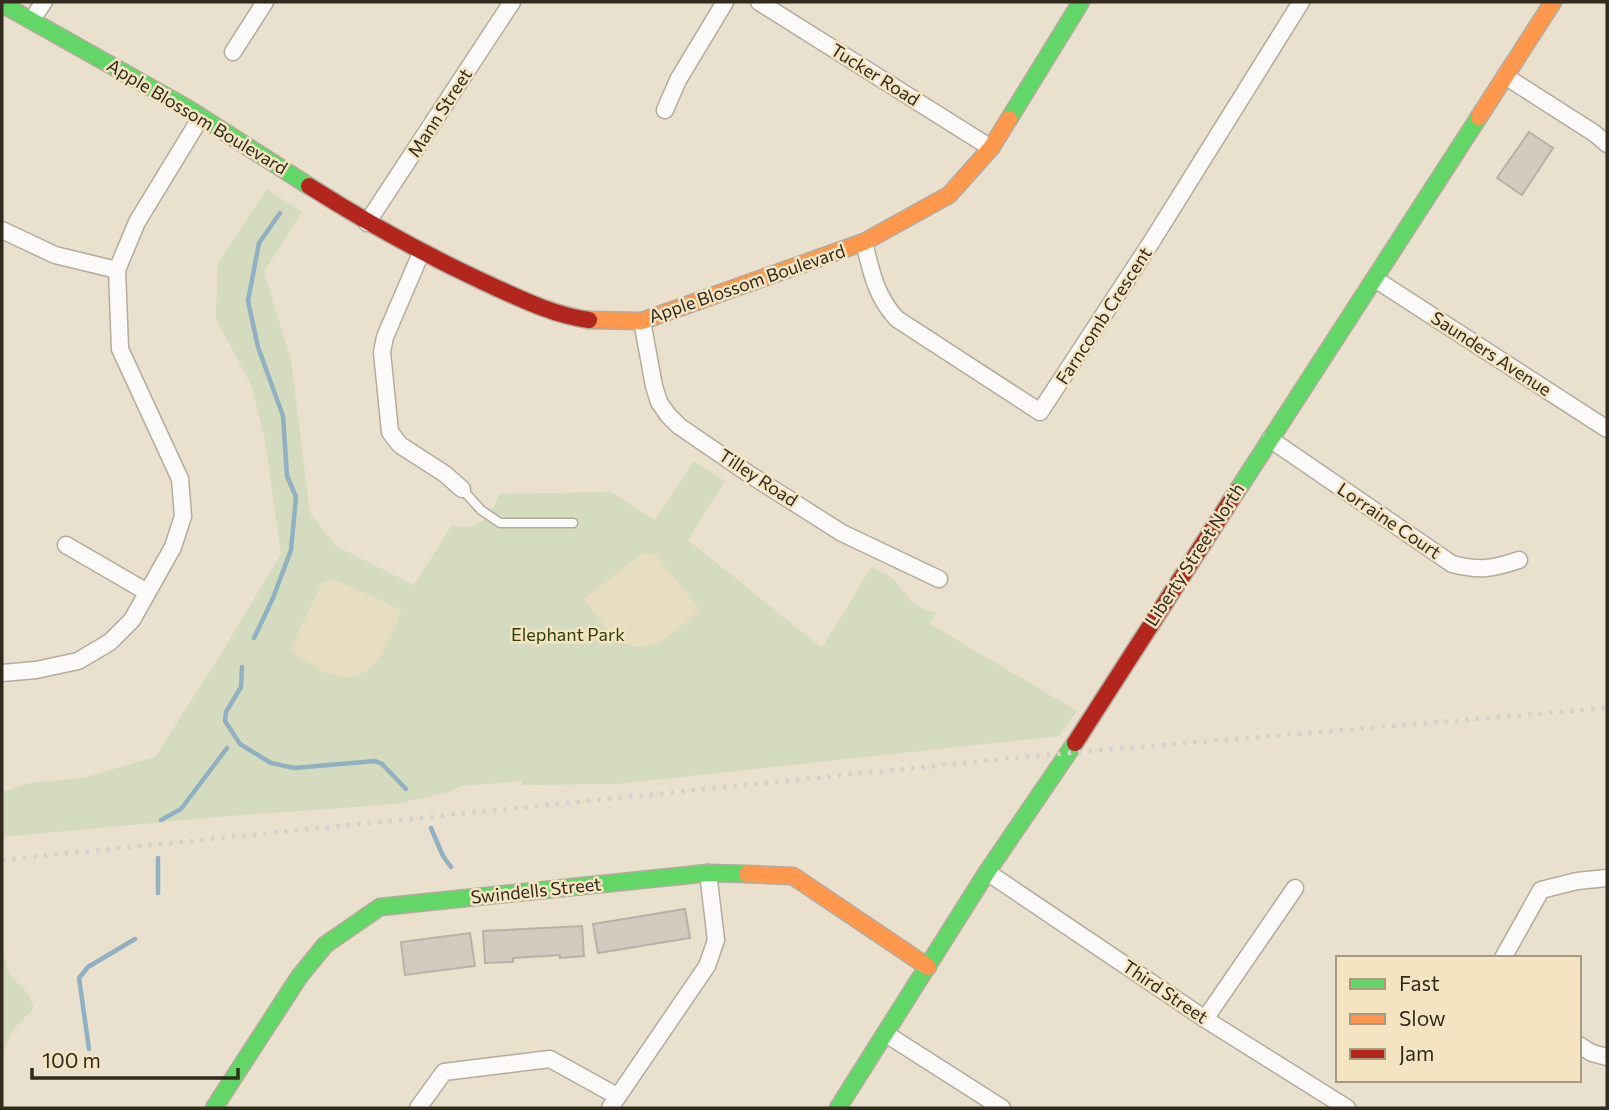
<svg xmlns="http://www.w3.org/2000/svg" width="1609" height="1110" viewBox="0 0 1609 1110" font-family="Commissioner,sans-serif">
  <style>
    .green { fill: #d5dbbe }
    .sand { fill: #e7dec1 }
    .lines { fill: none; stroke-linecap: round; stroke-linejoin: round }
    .stream { stroke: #91b0c1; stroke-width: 4.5 }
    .building { fill: #d5cabf; stroke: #bbb0a5; stroke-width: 2 }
    .lane-casing { stroke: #b3ac9e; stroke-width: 11 }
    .street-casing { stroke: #b3ac9e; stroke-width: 19 }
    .fast-casing { stroke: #b3ac9e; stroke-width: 19 }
    .slow-casing { stroke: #b3ac9e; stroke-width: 19 }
    .jam-casing { stroke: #b3ac9e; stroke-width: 19 }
    .lane { stroke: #fcfaf8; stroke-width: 8 }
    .street { stroke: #fcfaf8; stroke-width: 16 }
    .fast { stroke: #63d668; stroke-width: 16 }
    .slow { stroke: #ff974d; stroke-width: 16 }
    .jam { stroke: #b3261e; stroke-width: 16 }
    .rail { stroke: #d4d2cc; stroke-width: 4.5; stroke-dasharray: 3.5 7; stroke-linecap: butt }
    .labels { text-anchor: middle; stroke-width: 5; stroke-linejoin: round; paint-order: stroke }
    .street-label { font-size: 18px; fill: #312a1d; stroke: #f5e4c2 }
    .park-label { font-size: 18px; fill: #2c3f0a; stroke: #f5e4c2 }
  </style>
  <rect width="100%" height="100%" fill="#e9e0ce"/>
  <path class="green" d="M267,189L302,212L264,272L291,360L310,513L336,546L414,585L452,525C477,533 492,517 499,494L611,492L655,520L694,461L725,481L688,540L822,648L871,567C879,571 890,575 896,582C909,598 913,609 936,612L930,624L1077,711L1059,736L616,784L523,785L521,781L461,786L449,792L396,804L228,816L2,837V792L29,783L83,778L155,757L221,654L281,554L265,441L252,387L216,319L218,263Z
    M2,950L10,975L28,993L34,1008L12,1031L4,1051L2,1050Z"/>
  <path class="sand" d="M643,553L656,555L699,609C646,662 628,661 584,599Z
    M334,579L401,610C389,645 370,695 323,671C311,665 300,657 290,650L322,583Z"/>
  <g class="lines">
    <path class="stream" d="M254,638L273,598L291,550L296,497L287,476L283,416L258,347L248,301L259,243L280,213
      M242,667L241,687L226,712L225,721L240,744L271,763L294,768L375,761L382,764L406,789
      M161,820L181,809L227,748
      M431,828L443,856L451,867
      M158,858V893
      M89,1049L79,978L88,967L135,939"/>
  </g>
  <path class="building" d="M1529,132L1553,148L1522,195L1497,178Z
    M685,909L690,938L598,953L593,924Z
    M582,926L584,956L560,958V955L513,958V962L485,963L483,931Z
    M470,933L475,966L405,975L401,942Z"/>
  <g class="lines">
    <g class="lane-casing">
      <path id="lane" d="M462,489L481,510L500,523H573"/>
    </g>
    <g class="street-casing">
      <path id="street" d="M759,2L991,148
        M32,19L44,2
        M233,52L265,2
        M1505,76L1594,133L1607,144
        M665,110L678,80L725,2
        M367,223L512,2
        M2,230L55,255L117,270
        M864,242C871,271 876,297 897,319L1040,412L1152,241L1301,2
        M421,253L385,337L382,352L390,432L400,445L445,474L462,489
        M1375,279L1607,429
        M642,321L654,386L659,402L668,415L679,426L749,474L842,533L939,579
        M1270,439L1452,564C1480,571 1492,569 1519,560
        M66,545L147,592
        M2,673L36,670L78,661L110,642L132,620L173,547L183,516L180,479L120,349L117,270L137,222L201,117
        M987,872L1205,1019L1347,1108
        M1503,958L1541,890L1577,881L1607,878
        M1205,1019L1295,888
        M886,1034L1002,1108
        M1579,1045L1592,1053L1607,1057
        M418,1108L444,1072L550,1059L617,1096
        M610,1108L707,966L716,940L708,873"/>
    </g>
    <g class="fast-casing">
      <path id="fast" d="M2,4L187,108L309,186
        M1009,119L1081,2
        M1237,491L1479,117
        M214,1108L299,977L325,945L380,907L708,873L747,874
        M838,1108L987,872L1075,743"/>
    </g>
    <g class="slow-casing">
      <path id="slow" d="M1479,117L1553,2
        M589,320L642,321L864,242L949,195L991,148L1009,119
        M747,874L793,876L928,967"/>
    </g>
    <g class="jam-casing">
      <path id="jam" d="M309,186C369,224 423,254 488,284C521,299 553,315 589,320
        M1075,743L1237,491"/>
    </g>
    <use href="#lane" class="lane"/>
    <use href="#street" class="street"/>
    <use href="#fast" class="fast"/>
    <use href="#slow" class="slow"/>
    <use href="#jam" class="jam"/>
    <path class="rail" d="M2,860L1033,756L1607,708"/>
  </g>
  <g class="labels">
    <g class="street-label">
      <text transform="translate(875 75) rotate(32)" y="6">Tucker Road</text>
      <text transform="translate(440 113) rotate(-57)" y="6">Mann Street</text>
      <text transform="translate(197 117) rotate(31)" y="6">Apple Blossom Boulevard</text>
      <text transform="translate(747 284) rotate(-19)" y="6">Apple Blossom Boulevard</text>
      <text transform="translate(1104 316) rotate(-57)" y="6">Farncomb Crescent</text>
      <text transform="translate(1491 354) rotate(33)" y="6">Saunders Avenue</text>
      <text transform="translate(758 478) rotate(33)" y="6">Tilley Road</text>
      <text transform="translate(1389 521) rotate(34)" y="6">Lorraine Court</text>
      <text transform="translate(1195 555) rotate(-57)" y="6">Liberty Street North</text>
      <text transform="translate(536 891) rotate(-6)" y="6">Swindells Street</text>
      <text transform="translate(1165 992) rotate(34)" y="6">Third Street</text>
    </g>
    <g class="park-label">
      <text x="568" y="641">Elephant Park</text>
    </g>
  </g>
  <rect width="1609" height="1110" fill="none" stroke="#312a1d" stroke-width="7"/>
  <rect x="1336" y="956" width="245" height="126" fill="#f5e4c2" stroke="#a79a80" stroke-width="2"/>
  <rect x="1350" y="979" width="35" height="10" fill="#63d668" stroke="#a79a80" stroke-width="2"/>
  <text x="1399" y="991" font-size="21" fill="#312a1d">Fast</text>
  <rect x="1350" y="1014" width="35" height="10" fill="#ff974d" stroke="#a79a80" stroke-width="2"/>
  <text x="1399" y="1026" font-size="21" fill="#312a1d">Slow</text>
  <rect x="1350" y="1049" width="35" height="10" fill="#b3261e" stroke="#a79a80" stroke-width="2"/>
  <text x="1399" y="1061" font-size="21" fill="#312a1d">Jam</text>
  <path d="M32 1068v10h206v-10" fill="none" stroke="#312a1d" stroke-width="3.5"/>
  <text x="42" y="1068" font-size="21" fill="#312a1d" stroke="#f5e4c2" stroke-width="5" paint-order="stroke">100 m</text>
</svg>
